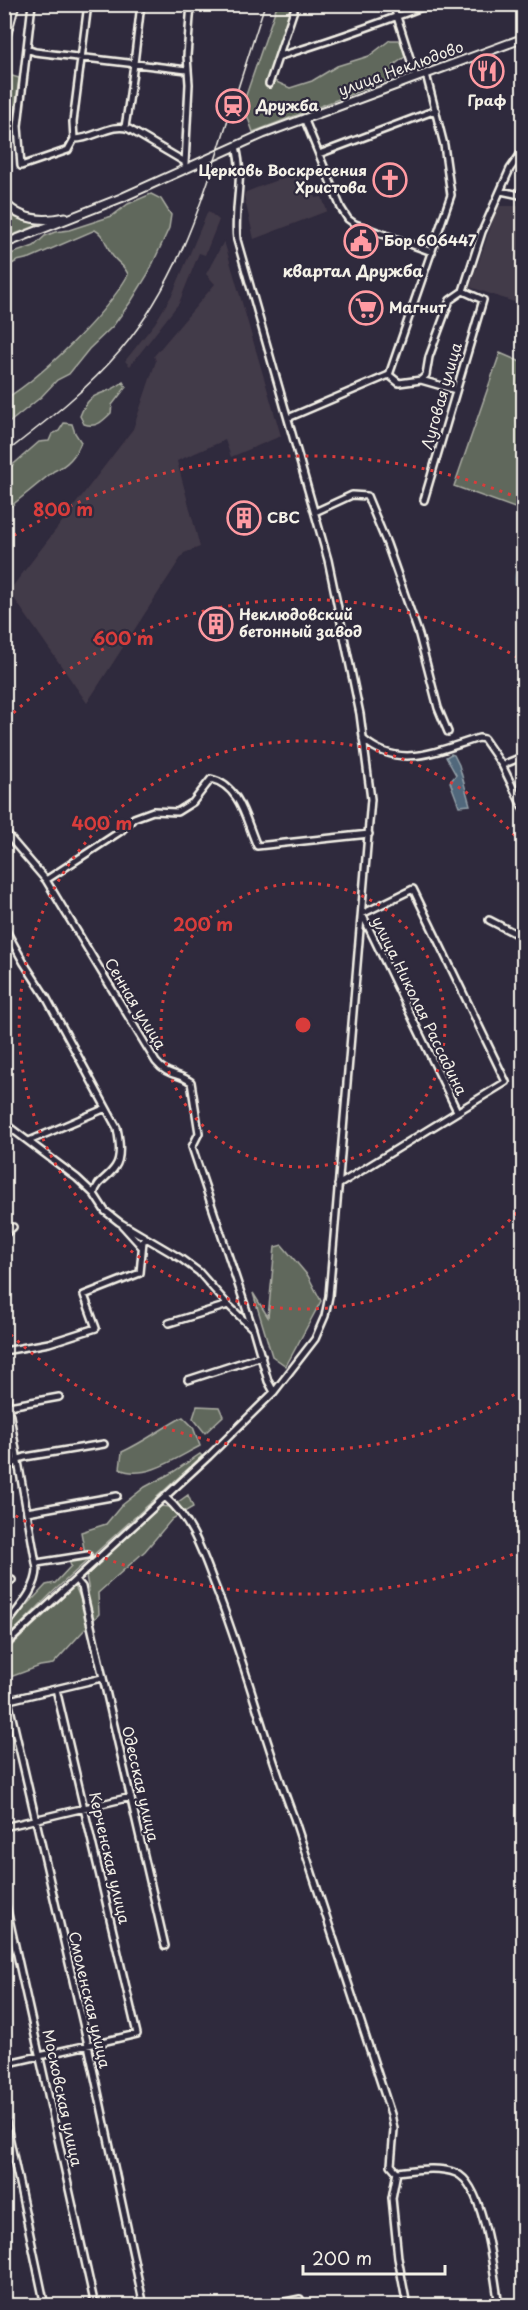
<svg xmlns="http://www.w3.org/2000/svg" width="528" height="2310" viewBox="0 0 528 2310" font-family="'Playpen Sans',sans-serif">
  <style>
    .built { fill: #433a48 }
    .green { fill: #60685c; stroke: #aaaca2; stroke-width: 1.5 }
    .water { fill: #51687c; stroke: #929fa7; stroke-width: 1.5 }
    .lines { fill: none; stroke-linecap: round; stroke-linejoin: round }
    .river { stroke: #51687c; stroke-width: 8 }
    .minor-casing { stroke: #f4f1e8; stroke-width: 10 }
    .major-casing { stroke: #f4f1e8; stroke-width: 11 }
    .minor { stroke: #2f2a3d; stroke-width: 5 }
    .major { stroke: #2f2a3d; stroke-width: 7 }
    .rail { stroke: #f4f1e8; stroke-width: 1.5 }
    .ring { fill: none; stroke: #d93c3b; stroke-width: 3; stroke-dasharray: 3 6 }
    .labels { text-anchor: middle; stroke-width: 4.5; stroke-linejoin: round; paint-order: stroke }
    .street-label { font-size: 15px; fill: #f4f1e8; stroke: #2f2a3d }
    .poi-label { font-size: 15px; font-weight: bold; fill: #f4f1e8; stroke: #2f2a3d; text-anchor: start }
    .neighbourhood-label { font-size: 16px; font-weight: bold; fill: #f4f1e8; stroke: #2f2a3d }
    .centre { fill: #d93c3b; stroke: #2f2a3d; stroke-width: 3 }
    .ring-label { font-size: 18px; text-anchor: middle; font-weight: bold; fill: #d93c3b; stroke: #2f2a3d; stroke-width: 4.5; stroke-linejoin: round; paint-order: stroke }
  </style>
  <rect width="100%" height="100%" fill="#2f2a3d"/>
  <filter id="ink" filterUnits="userSpaceOnUse"><feTurbulence type="fractalNoise" baseFrequency=".0167" numOctaves="2"/><feDisplacementMap in="SourceGraphic" scale="12" xChannelSelector="R" yChannelSelector="G"/><feConvolveMatrix kernelMatrix="1 2 1 2 8 2 1 2 1" color-interpolation-filters="sRGB"/></filter>
  <g filter="url(#ink)">
    <path class="built" d="M306,169L316,198L322,197L327,211L254,239L244,196L246,192Z
      M498,206H523V305L470,287Z
      M208,211L219,220L205,255L199,253L179,303L130,366L125,361L155,323L173,293Z
      M224,241L281,436L231,457L225,440L177,461L200,547L184,553L87,703L9,591L133,429L156,361L154,356L215,284L206,274Z"/>
    <path class="green" d="M277,5H293L272,68L274,81L290,88L312,81L337,66L369,56L390,40H401L406,56L394,65L391,79L253,132L243,104Z
      M9,75L19,78L8,165L4,151V78Z
      M151,194L161,199L171,215L169,228L148,274L132,300L113,326L89,349L69,374L57,380L41,397L5,426V399C43,376 106,314 128,275C126,266 117,263 112,255C106,246 105,235 95,230L30,258L17,261L5,268V256L34,246L45,236L55,232L69,230L112,216L128,204Z
      M11,214L38,225L5,238V231Z
      M500,353L523,363V511L454,486Z
      M123,382L126,387L112,405L111,413C102,422 96,428 84,424L80,416C91,387 105,398 123,382Z
      M64,423L72,424L75,433L81,442C76,456 68,465 54,471L5,511V474L8,469L39,442L49,441L52,434L59,431Z
      M282,1245L308,1276L321,1301L286,1366L272,1356L253,1293L268,1317L275,1247Z
      M197,1406L219,1407L223,1416L205,1433L193,1418Z
      M183,1417L193,1427L200,1446C178,1457 145,1481 120,1469L122,1452C144,1442 162,1428 183,1417Z
      M200,1454L202,1456L55,1590L5,1640L4,1633L20,1613L46,1585L55,1583L71,1566L69,1561L85,1554L81,1532L106,1524L121,1506L145,1487L173,1472Z
      M188,1495L193,1507L172,1519L145,1551L98,1593L99,1614L53,1664L40,1666L5,1679V1652L75,1586L81,1600L89,1591L86,1576L159,1506L171,1507Z"/>
    <path class="water" d="M451,754L454,755L459,765L470,805L459,806L450,782L456,775L446,757Z"/>
    <g class="lines">
      <path class="river" d="M524,561C517,571 516,588 524,598"/>
      <g class="minor-casing">
        <path id="minor" d="M32,4L18,126L21,166L68,150L74,139C92,140 112,122 129,129L185,162
          M393,4L416,77
          M27,49L35,52L187,70
          M280,56C331,41 380,23 430,4
          M269,84L296,4
          M304,118L341,208L348,219L355,224L432,252
          M125,127C132,86 136,46 141,4
          M74,139L73,122L88,4
          M319,154L436,110
          M185,164L189,84L187,56L191,4
          M501,191L524,196
          M463,291L482,232L510,169L524,149
          M389,375L399,383L421,380L456,390
          M421,380L426,375L429,357L450,300L463,291
          M288,418L389,375L451,195L444,145L426,74
          M424,500L483,300L463,291
          M315,512L352,495L367,496L387,544L419,635L438,708L448,732
          M363,739C400,771 438,750 479,738L484,739L502,765L524,810
          M502,765L524,756
          M4,831L46,880L156,1062C167,1076 179,1073 191,1082L199,1133L192,1147L253,1329
          M46,880L121,831L134,818L153,811L177,812L193,802L211,779C241,786 246,822 257,846L369,834
          M489,920L524,938
          M4,927L24,963L46,997L117,1128C119,1138 122,1158 115,1167C108,1178 97,1181 94,1194
          M524,945L520,953L524,966
          M4,1123L77,1178L94,1194L105,1211L119,1222L180,1258L199,1272L228,1305L253,1329L268,1381L274,1392
          M29,1141L106,1108
          M338,1185L506,1082L413,889L362,914L457,1111
          M123,1226L142,1247
          M4,1235L13,1227
          M169,1323L228,1305
          M4,1351L49,1343L96,1328L84,1295L140,1273L143,1241L147,1239
          M188,1380L262,1356
          M4,1382L37,1569C37,1590 16,1611 4,1628
          M9,1406L59,1397
          M4,1471L19,1459L25,1457L104,1444
          M165,1497C192,1520 202,1552 214,1583C245,1660 264,1741 294,1818L391,2114L394,2129L391,2165L397,2172C415,2170 439,2166 456,2173C485,2185 494,2276 499,2306
          M27,1512L117,1496
          M37,1563L88,1555
          M76,1580L82,1587L165,1946
          M4,1583L12,1580
          M4,1646L209,1456L274,1392L315,1339L325,1316L329,1296L371,799L360,714L328,560L237,240C233,209 245,178 236,147
          M8,1700L88,2045L144,2306
          M5,1701L102,1678
          M4,1827L131,1797
          M4,1896L95,2306
          M4,2064L137,2034L56,1689
          M4,2112L45,2306
          M397,2172L392,2198L398,2258L407,2306
          M265,2306L300,2299"/>
      </g>
      <g class="major-casing">
        <path id="major" d="M4,44L15,4
          M4,202C20,220 43,222 65,217
          M4,244L121,198L263,134L524,38"/>
      </g>
      <use href="#minor" class="minor"/>
      <use href="#major" class="major"/>
      <path class="rail" d="M4,454C45,422 86,391 120,351C173,288 199,213 223,135C237,91 251,48 265,4"/>
    </g>
  </g>
  <g class="ring">
    <circle cx="303" cy="1025" r="142"/>
    <path d="M522 1206A284 284 0 1 1 522 844"/>
    <path d="M522 1390A426 426 0 0 1 7 1331M7 719A426 426 0 0 1 522 660"/>
    <path d="M521 1551A569 569 0 0 1 6 1510M6 540A569 569 0 0 1 521 499"/>
  </g>
  <defs>
    <g id="restaurant-ring" transform="scale(1.725)"><circle r="9.5" fill="#2f2a3d" stroke="#ff9aa2" stroke-width="1.5"/><path d="M-5-6h1v4h1v-4h1v4h1v-4h1v5L-1.5 .5V6h-2V.5L-5-1ZM5-6V6H3V1.5H1.5Q1.5-4 5-6Z" fill="#ff9aa2"/></g>
    <g id="station-ring" transform="scale(1.725)"><circle r="9.5" fill="#2f2a3d" stroke="#ff9aa2" stroke-width="1.5"/><path d="M-3-6H3Q5-6 5-4V2Q5 4 3 4L4.5 6H3L1.5 4h-3L-3 6H-4.5L-3 4Q-5 4-5 2V-4Q-5-6-3-6ZM-3.5-4v3h7v-3ZM-3.5 1v1.5H-2V1ZM2 1v1.5H3.5V1Z" fill="#ff9aa2"/></g>
    <g id="church-ring" transform="scale(1.725)"><circle r="9.5" fill="#2f2a3d" stroke="#ff9aa2" stroke-width="1.5"/><path d="M-1.2-6h2.4v3.5h3.3v2.4h-3.3V6h-2.4V-.1h-3.3v-2.4h3.3Z" fill="#ff9aa2"/></g>
    <g id="civic-ring" transform="scale(1.725)"><circle r="9.5" fill="#2f2a3d" stroke="#ff9aa2" stroke-width="1.5"/><path d="M-.6-6.5H3V-4.5H.6V-3L4-1V1h2V6H-6V1h2V-1L-.6-3ZM-1.2 2.5V6h2.4V2.5Z" fill="#ff9aa2"/></g>
    <g id="supermarket-ring" transform="scale(1.725)"><circle r="9.5" fill="#2f2a3d" stroke="#ff9aa2" stroke-width="1.5"/><path d="M-6-5.5h2.5l.6 2H6L4.5 2H-2.5L-4.4-4H-6ZM-1.5 3.2a1.3 1.3 0 1 0 .1 0ZM3 3.2a1.3 1.3 0 1 0 .1 0Z" fill="#ff9aa2"/></g>
    <g id="building-ring" transform="scale(1.725)"><circle r="9.5" fill="#2f2a3d" stroke="#ff9aa2" stroke-width="1.5"/><path d="M-4-6H4V6H1V3H-1V6H-4ZM-2.5-4.3h1.7v1.8h-1.7ZM.8-4.3h1.7v1.8H.8ZM-2.5-1h1.7V.8h-1.7ZM.8-1h1.7V.8H.8Z" fill="#ff9aa2"/></g>
  </defs>
  <g fill-rule="evenodd">
    <use href="#restaurant-ring" x="487" y="71"/>
    <use href="#station-ring" x="233" y="106"/>
    <use href="#church-ring" x="390" y="180"/>
    <use href="#civic-ring" x="361" y="241"/>
    <use href="#supermarket-ring" x="366" y="308"/>
    <use href="#building-ring" x="244" y="518"/>
    <use href="#building-ring" x="216" y="624"/>
  </g>
  <g class="labels">
    <g class="street-label">
      <text transform="translate(401 69) rotate(-20)" y="5">улица Неклюдово</text>
      <text transform="translate(442 396) rotate(-74)" y="5">Луговая улица</text>
      <text transform="translate(135 1004) rotate(59)" y="5">Сенная улица</text>
      <text transform="translate(419 1006) rotate(64)" y="5">улица Николая Рассадина</text>
      <text transform="translate(140 1784) rotate(77)" y="5">Одесская улица</text>
      <text transform="translate(109 1858) rotate(77)" y="5">Керченская улица</text>
      <text transform="translate(89 2000) rotate(77)" y="5">Смоленская улица</text>
      <text transform="translate(62 2098) rotate(78)" y="5">Московская улица</text>
    </g>
    <g class="poi-label">
      <text x="487" y="106" text-anchor="middle">Граф</text>
      <text x="256" y="111">Дружба</text>
      <text x="367" y="176" text-anchor="end">Церковь Воскресения<tspan x="367" dy="17">Христова</tspan></text>
      <text x="384" y="246">Бор 606447</text>
      <text x="389" y="313">Магнит</text>
      <text x="267" y="523">СВС</text>
      <text x="239" y="620">Неклюдовский<tspan x="239" dy="17">бетонный завод</tspan></text>
    </g>
    <g class="neighbourhood-label">
      <text x="353" y="277">квартал Дружба</text>
    </g>
  </g>
  <circle cx="303" cy="1025" r="9" class="centre"/>
  <g class="ring-label">
    <text x="63" y="516">800 m</text>
    <text x="123" y="645">600 m</text>
    <text x="102" y="830">400 m</text>
    <text x="203" y="931">200 m</text>
  </g>
  <rect width="528" height="2310" fill="none" stroke="#2f2a3d" stroke-width="24"/>
  <rect x="12" y="12" width="504" height="2286" fill="none" stroke="#f4f1e8" stroke-width="2" filter="url(#ink)"/>
  <path d="M303 2265v9h142v-9" fill="none" stroke="#f4f1e8" stroke-width="3"/>
  <text x="312" y="2265" font-size="18" fill="#f4f1e8" stroke="#2f2a3d" stroke-width="4.5" paint-order="stroke">200 m</text>
</svg>
